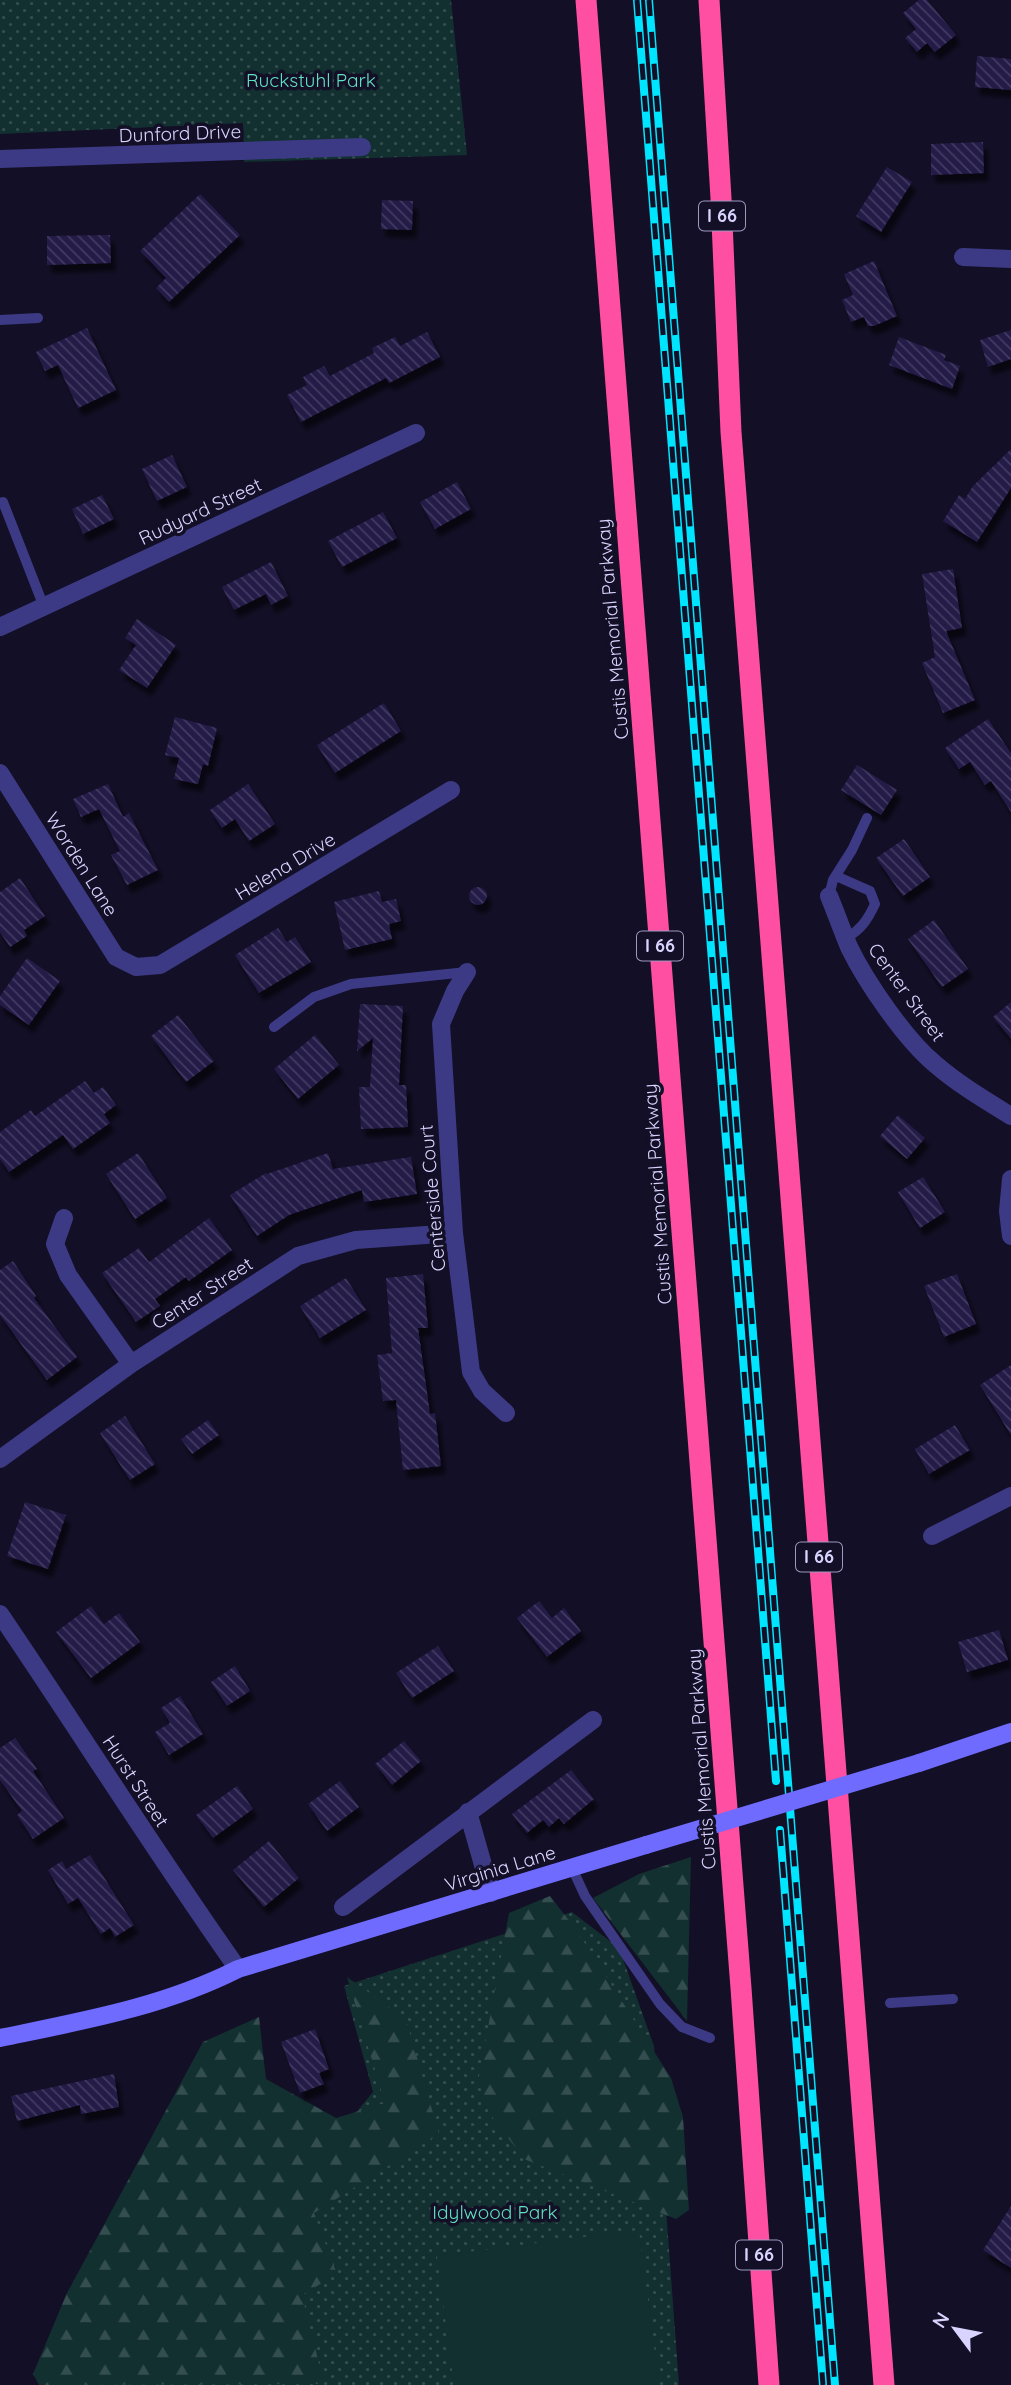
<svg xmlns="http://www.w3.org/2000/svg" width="1011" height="2385" viewBox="0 0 1011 2385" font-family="Quicksand,sans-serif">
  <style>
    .grass { fill: url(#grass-dots) }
    .forest { fill: url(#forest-firs) }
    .garden { fill: #12302f }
    .building { fill: url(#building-back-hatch); filter: url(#shadow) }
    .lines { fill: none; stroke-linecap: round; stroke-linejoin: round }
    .lane { stroke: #3d3a85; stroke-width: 10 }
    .street { stroke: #3d3a85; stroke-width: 18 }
    .secondary { stroke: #6f6bff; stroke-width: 18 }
    .highway { stroke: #ff4fa3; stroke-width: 21 }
    .rail-casing { stroke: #00e5ff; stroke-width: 8 }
    .rail { stroke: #130f26; stroke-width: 5; stroke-dasharray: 16; stroke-linecap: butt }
    .secondary-bridge { stroke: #6f6bff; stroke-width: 18 }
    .labels { text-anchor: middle; stroke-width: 7; stroke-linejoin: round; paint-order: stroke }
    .shield { fill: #130f26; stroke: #9e99be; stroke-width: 2 }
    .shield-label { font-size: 18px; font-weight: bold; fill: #d9d4ff }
    .park-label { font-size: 19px; fill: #5fe0c0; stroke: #130f26 }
    .street-label { font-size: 19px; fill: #d9d4ff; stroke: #130f26 }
  </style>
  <defs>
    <pattern id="grass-dots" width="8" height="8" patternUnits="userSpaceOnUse" patternTransform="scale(1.75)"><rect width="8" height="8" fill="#12302f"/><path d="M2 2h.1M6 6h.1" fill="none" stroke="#344d4e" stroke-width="1.8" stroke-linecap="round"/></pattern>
    <pattern id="forest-firs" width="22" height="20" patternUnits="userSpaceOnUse" patternTransform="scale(1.75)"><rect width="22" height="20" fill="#12302f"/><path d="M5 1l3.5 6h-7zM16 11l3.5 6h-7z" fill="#344d4e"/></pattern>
    <pattern id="building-back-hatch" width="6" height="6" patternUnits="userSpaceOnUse" patternTransform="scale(1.75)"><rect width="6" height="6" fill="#241b47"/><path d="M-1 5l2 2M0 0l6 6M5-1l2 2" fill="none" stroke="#433b63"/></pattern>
    <filter id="shadow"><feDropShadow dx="4.5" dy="8" stdDeviation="2" flood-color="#0009"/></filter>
  </defs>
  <rect width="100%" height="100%" fill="#130f26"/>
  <path class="grass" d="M0,0H451L467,155L244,162L243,123L0,134Z
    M572,1912L619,1948L654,2046L679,2385H41L343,2128L373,2092L344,1986Z"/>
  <path class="forest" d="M691,1857L687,2021L593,1898L639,1874Z
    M550,1896L577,1931L671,2078L683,2117L689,2210L676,2219L524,2159L493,2118L478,2082L509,1913Z
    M347,1977L406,2019L439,2134L314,2213L337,2274L302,2295L324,2384L39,2385L33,2374L67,2293L203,2042L259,2017L266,2079L336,2118L385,2103Z"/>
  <path class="garden" d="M639,2230L659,2385H454L437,2256Z"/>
  <path class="building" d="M919,0H927L956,35L935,52L927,43L917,52L905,38L916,29L903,13Z
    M977,56L1011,59V90L975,87Z
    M983,142L984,173L931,175V144Z
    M887,167L912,182L881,232L856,216Z
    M200,194L240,235L169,302L156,288L166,278L140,251Z
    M382,200L413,201L412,230L381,229Z
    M110,235L111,263L47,265V236Z
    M874,261L897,316L874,326H868L864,317L851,322L842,300L853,295L844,274Z
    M87,328L116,390L78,408L58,365L45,371L36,352Z
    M1011,330V359L988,367L980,340Z
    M427,332L440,357L389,383L386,378L301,422L287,395L307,385L303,377L324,366L330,376L374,353L372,348L395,337L400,346Z
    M899,337L946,355L944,360L960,366L952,389L889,365Z
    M1011,449V488L977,542L943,521L959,495L965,499L973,486Z
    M172,455L187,487L157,501L142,469Z
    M457,482L471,509L435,529L420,502Z
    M102,495L114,519L83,534L72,509Z
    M383,512L397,538L342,567L328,541Z
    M271,562L288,596L271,605L266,594L234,610L222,587Z
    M953,569L962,628L946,631L975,700L943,713L922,663L935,657L922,574Z
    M137,619L176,645L147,688L119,670L136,645L125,638Z
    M384,703L401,731L335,773L317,745Z
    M175,717L217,728L208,766L203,764L198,784L174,779L179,758L165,755Z
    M988,719L1011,753V812L991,781L985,785L970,762L959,769L945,748Z
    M857,765L897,790L881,815L841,790Z
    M108,784L123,817L129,813L158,870L127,885L111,855L120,851L99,809L81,817L73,799Z
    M248,784L275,824L249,841L235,819L222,828L210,810Z
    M904,839L930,877L903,896L876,858Z
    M20,878L45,916L24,930L27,936L10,947L0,932V892Z
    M469 896a9 9 0 1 1 18 0a9 9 0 1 1-18 0Z
    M379,891L382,902L396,899L401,921L389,924L392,939L345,950L334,902Z
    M934,920L968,969L942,987L908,939Z
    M278,928L287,942L295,937L311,962L259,993L235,955Z
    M27,958L60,981L29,1025L0,1005V996Z
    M1011,1002V1039L993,1017Z
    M360,1004L403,1006L399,1085H406L408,1127L361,1129L359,1087H370L373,1038L357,1051Z
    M178,1015L214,1061L186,1082L151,1036Z
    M315,1035L339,1065L298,1099L274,1069Z
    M85,1081L94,1093L103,1087L116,1105L104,1114L110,1123L73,1149L63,1135L9,1172L0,1159V1132L31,1110L35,1116Z
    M898,1115L925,1138L907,1159L880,1136Z
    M138,1153L167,1198L135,1219L106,1174Z
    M328,1153L333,1169L411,1157L417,1194L364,1202L362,1190L289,1215L257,1236L230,1195L266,1173L267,1174Z
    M923,1177L945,1212L920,1228L898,1192Z
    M209,1218L232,1250L189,1281L186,1277L155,1299L160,1306L136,1322L102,1273L139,1248L149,1262Z
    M13,1261L36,1296L34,1298L77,1357L47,1380L0,1315V1270Z
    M423,1274L428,1328H418L430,1414L435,1413L441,1466L403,1470L396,1400L383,1401L377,1355L392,1353L386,1278Z
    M957,1274L976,1324L944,1337L924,1286Z
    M346,1278L366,1310L320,1338L300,1306Z
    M1011,1365V1435L980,1385Z
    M125,1416L155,1464L130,1480L100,1433Z
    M208,1420L219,1435L192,1454L181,1439Z
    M955,1425L970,1450L929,1474L915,1449Z
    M25,1502L66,1515L48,1569L7,1556Z
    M539,1601L552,1618L564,1608L581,1631L547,1657L517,1618Z
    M91,1606L104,1624L119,1613L140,1642L91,1678L56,1632Z
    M999,1630L1008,1660L967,1672L958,1642Z
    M438,1646L454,1671L412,1698L396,1673Z
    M235,1666L250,1691L227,1706L211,1682Z
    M180,1696L203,1734L169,1755L155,1732L170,1723L161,1708Z
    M15,1738L37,1769L33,1771L64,1818L33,1839L17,1815L22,1811L0,1780V1748Z
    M404,1741L421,1761L392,1785L375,1764Z
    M571,1770L594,1799L564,1824L559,1818L549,1827L543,1820L527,1833L512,1814Z
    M340,1781L359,1807L327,1831L308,1804Z
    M237,1786L253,1809L213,1838L196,1815Z
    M269,1841L299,1878L264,1907L233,1870Z
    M90,1855L134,1925L115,1937L110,1928L101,1934L78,1898L68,1904L48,1870L62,1861L66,1869Z
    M315,2029L329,2069L319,2073L324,2084L300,2093L281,2042Z
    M114,2074L119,2107L81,2114L80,2105L17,2121L11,2096Z
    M1011,2206V2268L983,2250Z"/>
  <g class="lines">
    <path class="lane" d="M0,320L38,318
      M0,503L3,502L44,607
      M836,876L870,891L875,904C868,919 861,930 846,938
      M829,896L833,880L852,850L867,818
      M274,1027L314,997L351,984L467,972
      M572,1868L585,1896L660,2004L682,2027L710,2038
      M890,2003L953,1999"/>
    <path class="street" d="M0,159L362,147
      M963,257L1011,259
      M0,627L416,433
      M0,773L116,957L136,967L160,965L451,790
      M829,896C836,913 842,930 849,947C866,982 905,1039 935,1064C958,1084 985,1100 1011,1116
      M467,972L455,991L441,1024L454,1233L471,1372L482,1391L506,1413
      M1011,1179L1008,1211L1011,1236
      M64,1218L55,1244L68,1275L131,1364
      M0,1459L131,1364L298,1256L356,1240L454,1233
      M932,1536L1011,1496
      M0,1614C80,1732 156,1853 238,1969
      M468,1812L491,1893
      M343,1907L593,1720"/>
    <path class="secondary" d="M919,1763L1011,1732
      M0,2038C82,2021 163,2007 238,1969L646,1845"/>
    <path class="highway" d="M586,0L741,1988L769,2385
      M709,0L721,198L731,432L884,2385"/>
    <g class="rail-casing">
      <path id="rail" d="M637,0L776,1781
        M649,0L835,2385
        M780,1830L823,2385"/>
    </g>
    <use href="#rail" class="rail"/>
    <path class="secondary-bridge" d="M646,1845L919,1763"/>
  </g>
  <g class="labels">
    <g class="shield">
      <rect x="699" y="201.5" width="46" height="29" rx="5"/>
      <rect x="637" y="931.5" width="46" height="29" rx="5"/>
      <rect x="796" y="1542.5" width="46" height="29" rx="5"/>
      <rect x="736" y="2240.5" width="46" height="29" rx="5"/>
    </g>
    <g class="shield-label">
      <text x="722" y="222">I 66</text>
      <text x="660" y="952">I 66</text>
      <text x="819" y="1563">I 66</text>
      <text x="759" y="2261">I 66</text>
    </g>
    <g class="park-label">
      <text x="311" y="87">Ruckstuhl Park</text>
      <text x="495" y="2219">Idylwood Park</text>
    </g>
    <g class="street-label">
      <text transform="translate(180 133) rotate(-2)" y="7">Dunford Drive</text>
      <text transform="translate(200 511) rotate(-25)" y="7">Rudyard Street</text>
      <text transform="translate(612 629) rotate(-95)" y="7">Custis Memorial Parkway</text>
      <text transform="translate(82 864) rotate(58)" y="7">Worden Lane</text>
      <text transform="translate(285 866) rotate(-31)" y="7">Helena Drive</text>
      <text transform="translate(907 992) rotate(54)" y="7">Center Street</text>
      <text transform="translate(657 1194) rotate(-94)" y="7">Custis Memorial Parkway</text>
      <text transform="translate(432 1198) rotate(-95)" y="7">Centerside Court</text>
      <text transform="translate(202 1293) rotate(-33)" y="7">Center Street</text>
      <text transform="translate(701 1759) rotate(-94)" y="7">Custis Memorial Parkway</text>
      <text transform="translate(136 1781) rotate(57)" y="7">Hurst Street</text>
      <text transform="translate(500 1868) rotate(-17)" y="7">Virginia Lane</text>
    </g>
  </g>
  <g transform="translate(955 2329) rotate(302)" stroke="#130f26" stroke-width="5" paint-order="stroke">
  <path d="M0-5L12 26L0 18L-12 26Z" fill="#d9d4ff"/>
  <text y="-10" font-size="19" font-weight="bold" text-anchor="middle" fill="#d9d4ff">N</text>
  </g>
</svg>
